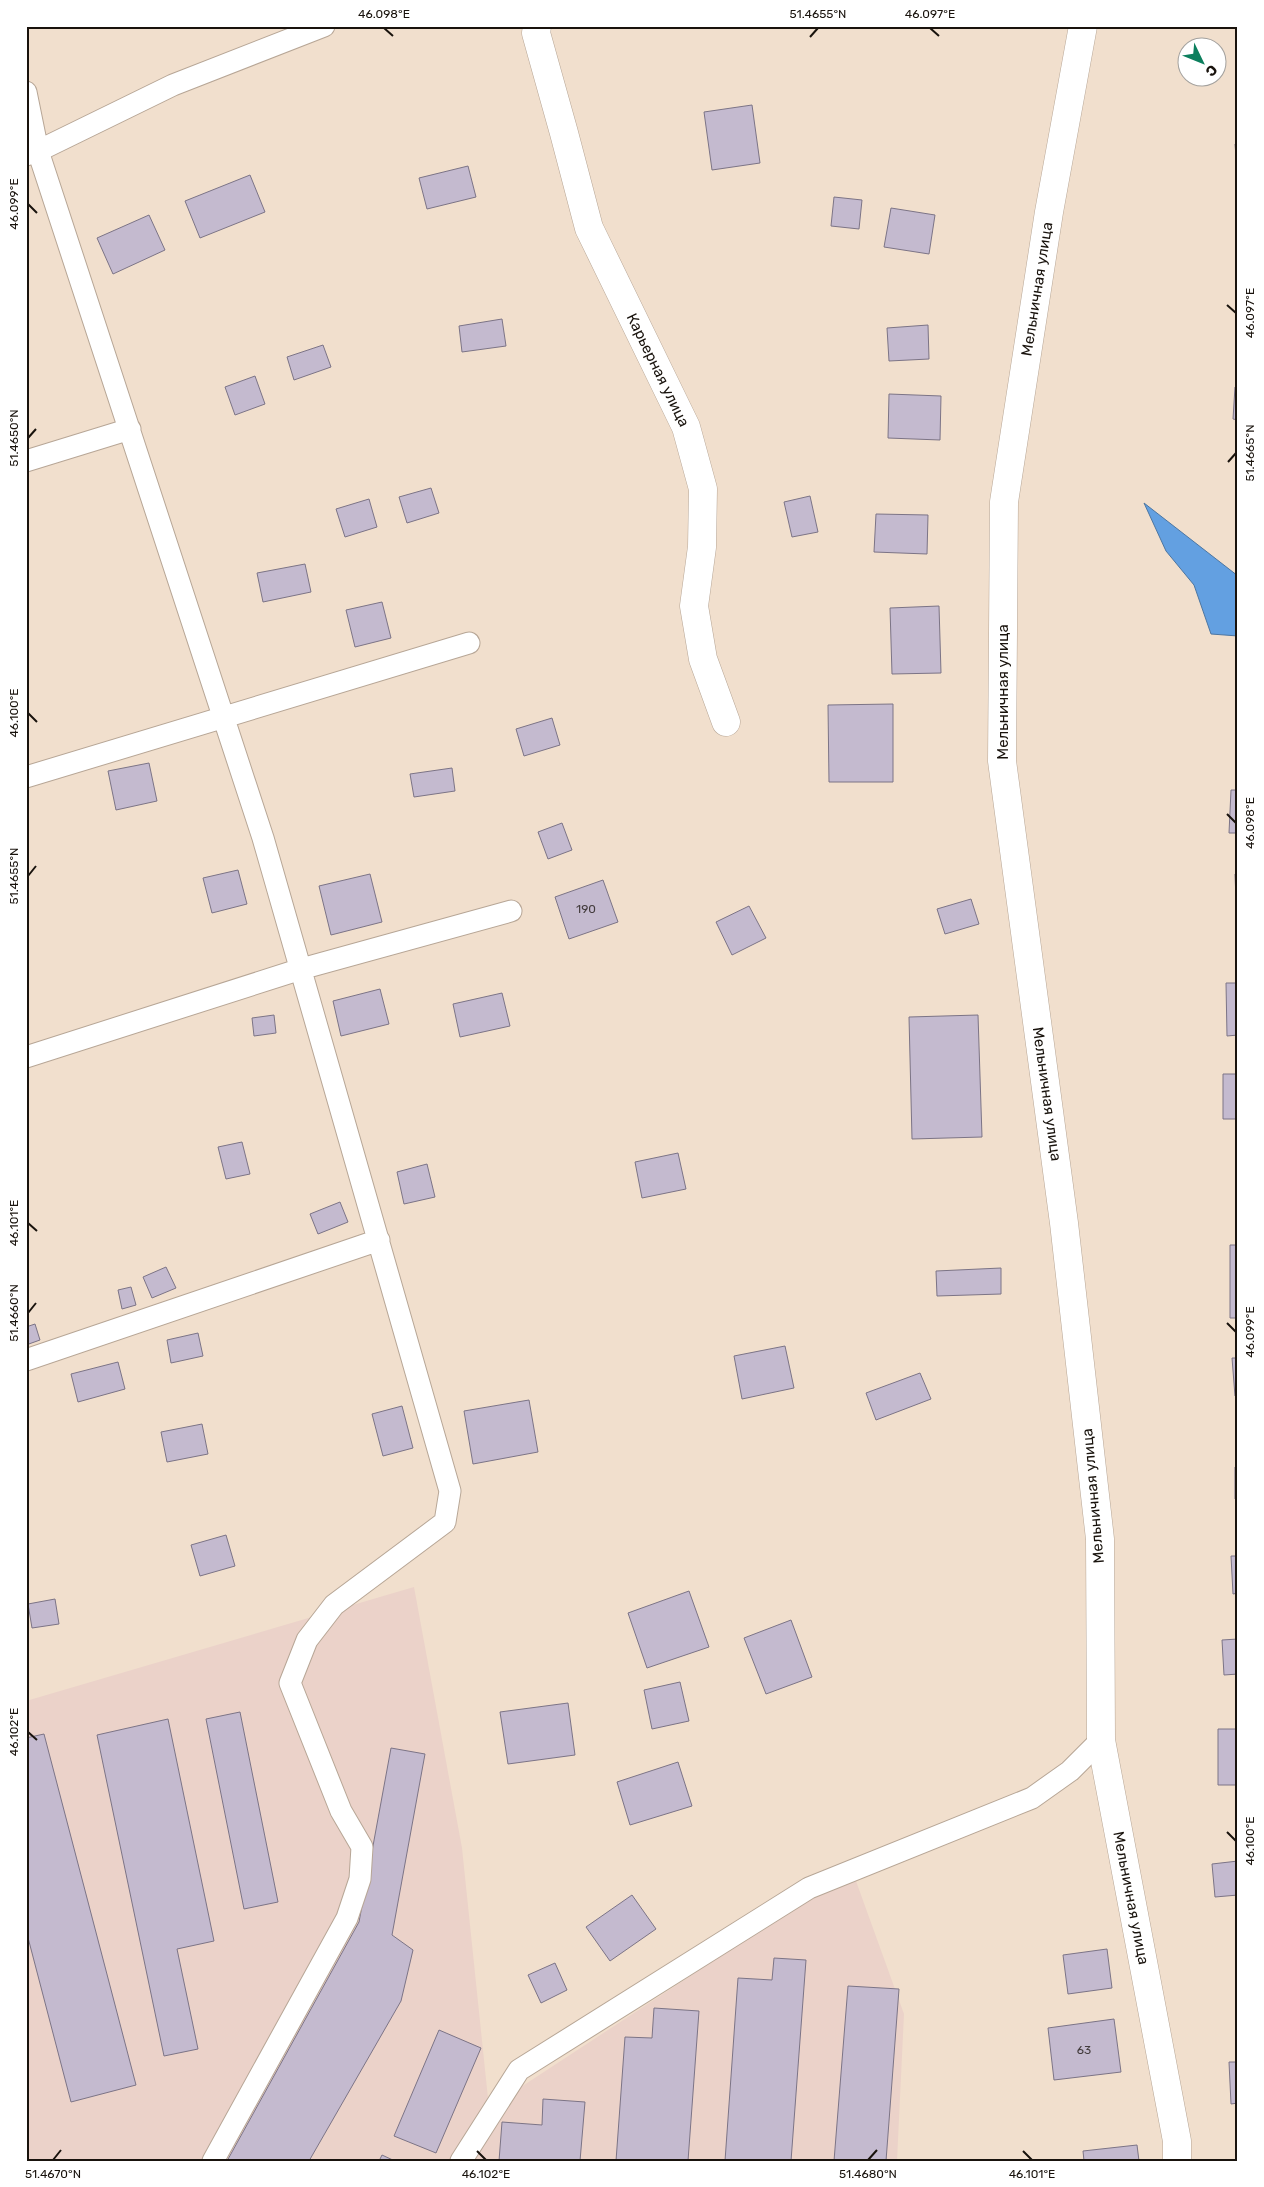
<svg xmlns="http://www.w3.org/2000/svg" width="1264" height="2187" viewBox="0 0 1264 2187" font-family="Rubik,sans-serif">
  <style>
    .industrial { fill: #ebd2c9 }
    .water { fill: #63a0e1; stroke: #4d76a1 }
    .building { fill: #c4bacf; stroke: #7c7486 }
    .lines { fill: none; stroke-linecap: round; stroke-linejoin: round }
    .service-casing { stroke: #b7a696; stroke-width: 23 }
    .minor-casing { stroke: #b7a696; stroke-width: 29 }
    .service { stroke: #fff; stroke-width: 21 }
    .minor { stroke: #fff; stroke-width: 28 }
    .ticks { fill: none; stroke: #19130d; stroke-width: 2 }
    .labels { text-anchor: middle; stroke-width: 5; stroke-linejoin: round; paint-order: stroke }
    .number-label { font-size: 12px; fill: #443d3e }
    .street-label { font-size: 15px; fill: #19130d; stroke: #fff }
    .neatline { fill: none; stroke: #19130d; stroke-width: 2 }
    .ticks-label { font-size: 12px; text-anchor: middle; fill: #19130d }
  </style>
  <rect width="100%" height="100%" fill="#f1dfcd"/>
  <path class="industrial" d="M414,1587L462,1848L489,2108L852,1870L904,2014L897,2161H26V1701Z"/>
  <path class="water" d="M1144,503L1238,576V636L1211,634L1194,585L1166,551Z"/>
  <path class="building" d="M752,105L760,163L712,170L704,112Z
    M1238,143V181L1235,144Z
    M468,166L476,197L427,209L419,178Z
    M250,175L265,212L200,238L185,201Z
    M834,197L862,200L859,229L831,226Z
    M891,208L935,215L929,254L884,247Z
    M149,215L165,250L113,274L97,238Z
    M502,319L506,346L462,352L459,326Z
    M928,325L929,359L889,361L887,328Z
    M323,345L331,367L294,380L287,357Z
    M255,376L265,404L235,415L225,387Z
    M1235,387H1238V420L1233,419Z
    M889,394L941,396L940,440L888,438Z
    M431,488L439,513L407,523L399,497Z
    M810,496L818,532L792,537L784,502Z
    M369,499L377,527L345,537L336,509Z
    M876,514L928,515L927,554L874,552Z
    M305,564L311,592L263,602L257,573Z
    M382,602L391,638L355,647L346,610Z
    M939,606L941,673L892,674L890,608Z
    M893,704V782H829L828,705Z
    M552,718L560,745L524,756L516,729Z
    M149,763L157,801L116,810L108,771Z
    M452,768L455,791L414,797L410,774Z
    M1231,790H1238V833H1229Z
    M562,823L572,850L548,859L538,832Z
    M238,870L247,904L212,913L203,878Z
    M370,874L382,922L331,935L319,886Z
    M1235,874H1238V926H1237Z
    M603,880L618,922L569,939L555,897Z
    M971,899L979,924L945,934L937,909Z
    M749,906L766,938L732,955L716,922Z
    M1226,983H1238V1035L1227,1036Z
    M380,989L389,1024L341,1036L333,1001Z
    M502,993L510,1026L460,1037L453,1004Z
    M274,1015L276,1033L254,1036L252,1018Z
    M978,1015L982,1137L912,1139L909,1017Z
    M1223,1074H1238V1119H1223Z
    M242,1142L250,1174L226,1179L218,1147Z
    M678,1153L686,1189L642,1198L635,1162Z
    M427,1164L435,1197L404,1204L397,1172Z
    M340,1202L348,1222L318,1234L310,1214Z
    M1230,1245H1238V1318H1230Z
    M166,1267L176,1288L152,1298L143,1277Z
    M1001,1268V1294L937,1296L936,1271Z
    M131,1287L136,1305L122,1309L118,1290Z
    M35,1324L40,1340L26,1345V1327Z
    M198,1333L203,1356L171,1363L167,1340Z
    M785,1346L794,1388L742,1399L734,1356Z
    M1232,1358H1238V1396H1235Z
    M118,1362L125,1389L78,1402L71,1374Z
    M920,1373L931,1399L876,1420L866,1393Z
    M529,1400L538,1452L473,1464L464,1411Z
    M402,1406L413,1448L383,1456L372,1414Z
    M202,1424L208,1454L167,1462L161,1432Z
    M1235,1467H1238V1499H1235Z
    M226,1535L235,1566L200,1576L191,1545Z
    M1231,1556H1238V1593L1233,1594Z
    M689,1591L709,1647L647,1668L628,1613Z
    M55,1599L59,1624L32,1628L28,1604Z
    M791,1620L812,1677L766,1694L744,1638Z
    M1238,1639V1674L1224,1675L1222,1640Z
    M680,1682L689,1721L652,1729L644,1690Z
    M568,1703L575,1755L508,1764L500,1712Z
    M240,1712L278,1902L244,1909L206,1719Z
    M168,1719L214,1941L177,1949L198,2049L164,2056L97,1735Z
    M1218,1729H1238V1785H1218Z
    M44,1734L136,2085L71,2102L26,1930V1738Z
    M391,1748L425,1754L392,1935L413,1950L401,2001L309,2161H227L359,1922Z
    M678,1762L692,1806L630,1825L617,1782Z
    M1238,1861V1895L1215,1897L1212,1864Z
    M632,1895L656,1929L610,1961L586,1927Z
    M1107,1949L1112,1988L1068,1994L1063,1955Z
    M774,1958L806,1960L791,2161H725L738,1978L772,1980Z
    M555,1963L567,1990L541,2003L528,1975Z
    M848,1986L899,1989L886,2161H834Z
    M654,2008L699,2011L688,2161H616L625,2037L652,2038Z
    M1114,2019L1121,2072L1054,2080L1048,2028Z
    M439,2030L481,2048L436,2153L394,2136Z
    M1229,2062H1238V2103L1231,2104Z
    M543,2099L585,2102L580,2161H499L502,2122L542,2125Z
    M1137,2145L1139,2161H1084L1083,2151Z
    M382,2155L395,2161H379Z"/>
  <g class="lines">
    <g class="service-casing">
      <path id="service" d="M26,92L38,151L263,838L450,1491L445,1522L334,1605L307,1640L290,1683L341,1811L362,1847L360,1879L347,1918L213,2161
        M26,155L38,151L173,85L324,26
        M26,461L130,429
        M26,777L469,643
        M26,1057L301,969L511,911
        M26,1360L379,1240
        M461,2161L519,2070L809,1888L1032,1798L1070,1771L1101,1740"/>
    </g>
    <g class="minor-casing">
      <path id="minor" d="M537,26L536,33L564,133L589,228L686,427L703,489L702,547L694,606L703,659L726,722
        M1083,26L1049,212L1004,502L1002,761L1064,1223L1100,1539L1101,1740L1177,2141V2161"/>
    </g>
    <use href="#service" class="service"/>
    <use href="#minor" class="minor"/>
  </g>
  <path class="ticks" d="M384,28L393,36M930,28L939,36M810,37L818,28M28,204L37,213M1227,305L1236,313M28,438L36,429M1228,462L1236,453M28,713L37,722M1227,814L1236,823M28,876L36,866M28,1223L37,1231M28,1313L36,1303M1227,1323L1236,1332M28,1732L37,1740M1227,1832L1236,1841M477,2151L486,2160M1023,2151L1032,2160M53,2160L61,2150M868,2160L877,2150"/>
  <g class="labels">
    <g class="number-label">
      <text x="586" y="913">190</text>
      <text x="1084" y="2054">63</text>
    </g>
    <g class="street-label">
      <text transform="translate(1037 289) rotate(-81)" y="5">Мельничная улица</text>
      <text transform="translate(658 370) rotate(64)" y="5">Карьерная улица</text>
      <text transform="translate(1003 692) rotate(-90)" y="5">Мельничная улица</text>
      <text transform="translate(1047 1094) rotate(82)" y="5">Мельничная улица</text>
      <text transform="translate(1093 1496) rotate(-95)" y="5">Мельничная улица</text>
      <text transform="translate(1131 1898) rotate(79)" y="5">Мельничная улица</text>
    </g>
  </g>
  <rect width="1264" height="2187" fill="none" stroke="#ffffff" stroke-width="55"/>
  <g transform="translate(1202 62) rotate(133)"><circle r="24" fill="#ffffff" stroke="#a3a19e"/>
  <path d="M0-4L9 19L0 12L-9 19Z" fill="#0c7f5d"/>
  <text y="-8" font-size="14" font-weight="bold" text-anchor="middle" fill="#19130d">С</text>
  </g>
  <rect x="28" y="28" width="1208" height="2132" class="neatline"/>
  <g class="ticks-label">
    <text x="384" y="18">46.098°E</text>
    <text x="818" y="18">51.4655°N</text>
    <text x="930" y="18">46.097°E</text>
    <text transform="translate(14 204) rotate(-90)" y="4">46.099°E</text>
    <text transform="translate(1250 313) rotate(-90)" y="4">46.097°E</text>
    <text transform="translate(14 438) rotate(-90)" y="4">51.4650°N</text>
    <text transform="translate(1250 453) rotate(-90)" y="4">51.4665°N</text>
    <text transform="translate(14 713) rotate(-90)" y="4">46.100°E</text>
    <text transform="translate(1250 823) rotate(-90)" y="4">46.098°E</text>
    <text transform="translate(14 876) rotate(-90)" y="4">51.4655°N</text>
    <text transform="translate(14 1223) rotate(-90)" y="4">46.101°E</text>
    <text transform="translate(14 1313) rotate(-90)" y="4">51.4660°N</text>
    <text transform="translate(1250 1332) rotate(-90)" y="4">46.099°E</text>
    <text transform="translate(14 1732) rotate(-90)" y="4">46.102°E</text>
    <text transform="translate(1250 1841) rotate(-90)" y="4">46.100°E</text>
    <text x="53" y="2178">51.4670°N</text>
    <text x="486" y="2178">46.102°E</text>
    <text x="868" y="2178">51.4680°N</text>
    <text x="1032" y="2178">46.101°E</text>
  </g>
</svg>
